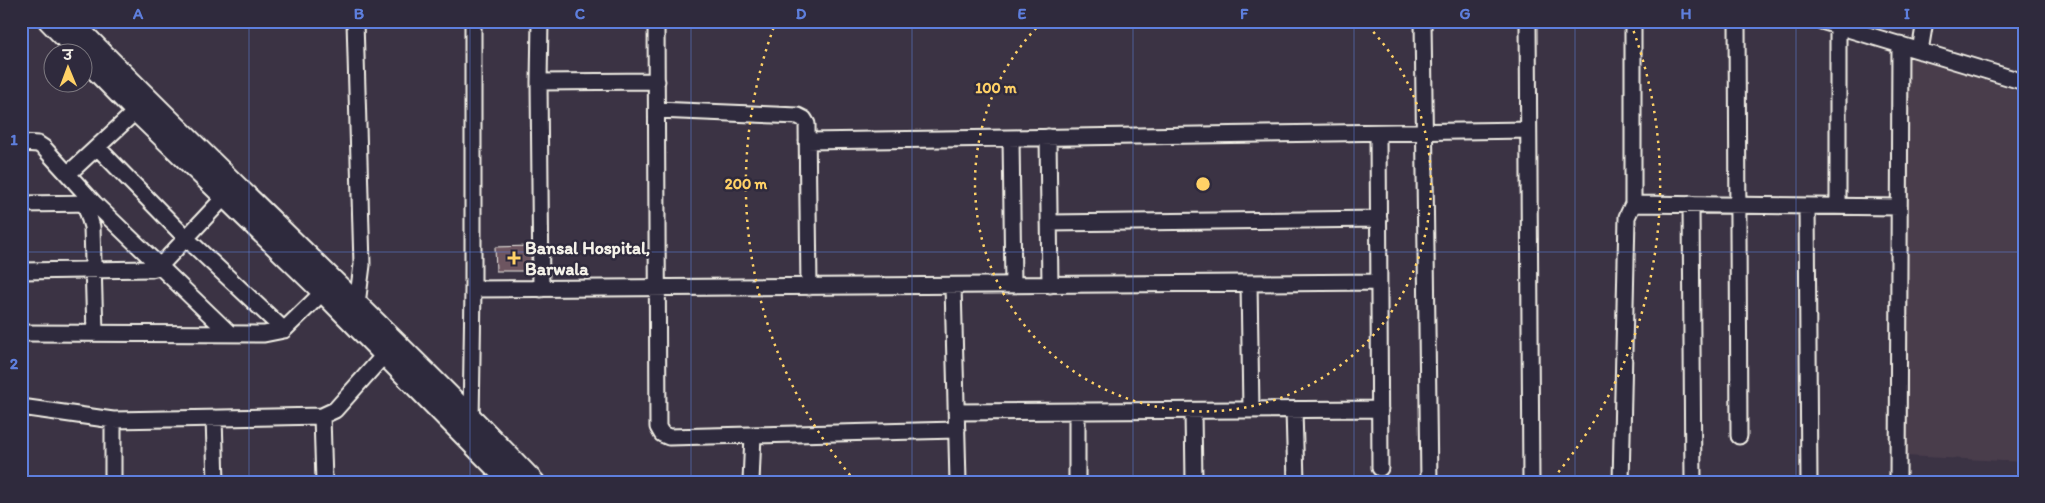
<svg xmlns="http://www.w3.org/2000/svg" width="2045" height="503" viewBox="0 0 2045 503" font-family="Itim,'Playpen Sans Deva',sans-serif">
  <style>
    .built { fill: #4a3d4c }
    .building { fill: #6d5560; stroke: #f4f1e8 }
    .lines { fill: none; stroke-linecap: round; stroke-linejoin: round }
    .minor-casing { stroke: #f4f1e8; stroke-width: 19 }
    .major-casing { stroke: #f4f1e8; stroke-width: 24 }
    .minor { stroke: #2f2a3d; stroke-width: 15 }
    .major { stroke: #2f2a3d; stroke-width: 20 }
    .grid { fill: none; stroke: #5e7fdd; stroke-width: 1; stroke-opacity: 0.55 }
    .ring { fill: none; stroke: #ffd166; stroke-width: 2.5; stroke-dasharray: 2.5 5 }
    .poi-dot { fill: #ffd166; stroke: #2f2a3d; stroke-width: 2 }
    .labels { text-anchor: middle; stroke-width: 5; stroke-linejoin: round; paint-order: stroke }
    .poi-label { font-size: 18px; font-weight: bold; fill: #f4f1e8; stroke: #2f2a3d; text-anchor: start }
    .centre { fill: #ffd166; stroke: #2f2a3d; stroke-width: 2.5 }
    .ring-label { font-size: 15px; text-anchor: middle; font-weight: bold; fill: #ffd166; stroke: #2f2a3d; stroke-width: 5; stroke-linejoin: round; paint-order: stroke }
    .neatline { fill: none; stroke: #5e7fdd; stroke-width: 2 }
    .grid-label { font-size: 16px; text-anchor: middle; font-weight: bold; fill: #5e7fdd }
  </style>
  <rect width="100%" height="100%" fill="#3b3344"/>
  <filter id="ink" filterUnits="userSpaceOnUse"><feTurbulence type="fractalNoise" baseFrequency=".02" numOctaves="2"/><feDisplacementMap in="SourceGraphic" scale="10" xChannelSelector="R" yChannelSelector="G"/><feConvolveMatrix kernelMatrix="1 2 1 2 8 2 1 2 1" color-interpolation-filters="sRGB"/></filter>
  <g filter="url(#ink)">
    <path class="built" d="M1908,56L2024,93V462L1906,456Z"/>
    <path class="building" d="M531,246V271H496L495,247Z"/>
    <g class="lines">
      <g class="minor-casing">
        <path id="minor" d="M355,21L362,265L357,304
          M540,21L539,82L541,289
          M656,21L658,427L662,434L669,437L957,430
          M1423,21L1429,482
          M1528,21L1531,482
          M1633,21V204
          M1737,21L1739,436
          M1821,21L2024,82
          M1838,26V206
          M1920,51L1925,21
          M539,82L657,81
          M657,110L798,116L804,119L807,124L809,287
          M1378,133L1380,468
          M1048,137L1050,285
          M1011,138L1013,285
          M807,141L1528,130
          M21,143L38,144L44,148L94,203L229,333
          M98,148L187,239L284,330
          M68,174L136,111
          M85,203L92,227L95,333
          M21,204L94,203
          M1691,204L1693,482
          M1807,206L1809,482
          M1049,223L1379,219
          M21,271L151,269L159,267L231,190
          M1249,283L1251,410
          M953,286L958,482
          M473,289L1379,282
          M21,333L264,334L284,330L323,292
          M21,407L113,420L322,416L335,410L385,354
          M1294,410L1296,482
          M1077,411V482
          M1193,411L1194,482
          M956,412L1380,409
          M322,416L324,482
          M214,418L216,482
          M113,420V482
          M471,422L473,289V21
          M751,482L753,435
          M1621,482L1627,217L1633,204L1899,207
          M1898,482L1900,44"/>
      </g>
      <g class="major-casing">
        <path id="major" d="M49,21L79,52
          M71,21C223,177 383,324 534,482
          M82,56L136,111L323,292L510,482"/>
      </g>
      <use href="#minor" class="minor"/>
      <use href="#major" class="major"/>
    </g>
  </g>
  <path class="grid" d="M249,21V482M470,21V482M691,21V482M912,21V482M1133,21V482M1354,21V482M1575,21V482M1796,21V482M21,252H2024"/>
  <g class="ring">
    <path d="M1363 21A228 228 0 1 1 1043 21"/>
    <path d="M855 481A457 457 0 0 1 775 24M1631 24A457 457 0 0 1 1551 481"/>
  </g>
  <path class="poi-dot" d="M511.5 250.5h5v5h5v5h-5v5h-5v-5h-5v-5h5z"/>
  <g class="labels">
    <g class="poi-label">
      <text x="525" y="254">Bansal Hospital,<tspan x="525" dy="21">Barwala</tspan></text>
    </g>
  </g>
  <circle cx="1203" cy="184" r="8" class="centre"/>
  <g class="ring-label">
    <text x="996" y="93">100 m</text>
    <text x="746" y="189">200 m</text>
  </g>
  <rect width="2045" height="503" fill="none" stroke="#2f2a3d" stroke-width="55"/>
  <g transform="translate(68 68) rotate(359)"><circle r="24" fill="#2f2a3d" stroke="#7e7a81"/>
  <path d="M0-4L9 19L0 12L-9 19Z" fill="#ffd166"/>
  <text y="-8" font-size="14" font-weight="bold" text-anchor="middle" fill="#f4f1e8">उ</text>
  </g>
  <rect x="28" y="28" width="1990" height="448" class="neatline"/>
  <g class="grid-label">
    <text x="138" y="19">A</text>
    <text x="359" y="19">B</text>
    <text x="580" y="19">C</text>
    <text x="801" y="19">D</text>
    <text x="1022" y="19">E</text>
    <text x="1244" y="19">F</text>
    <text x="1465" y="19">G</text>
    <text x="1686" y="19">H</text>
    <text x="1907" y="19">I</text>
    <text x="14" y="145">1</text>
    <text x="14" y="369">2</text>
  </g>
</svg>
